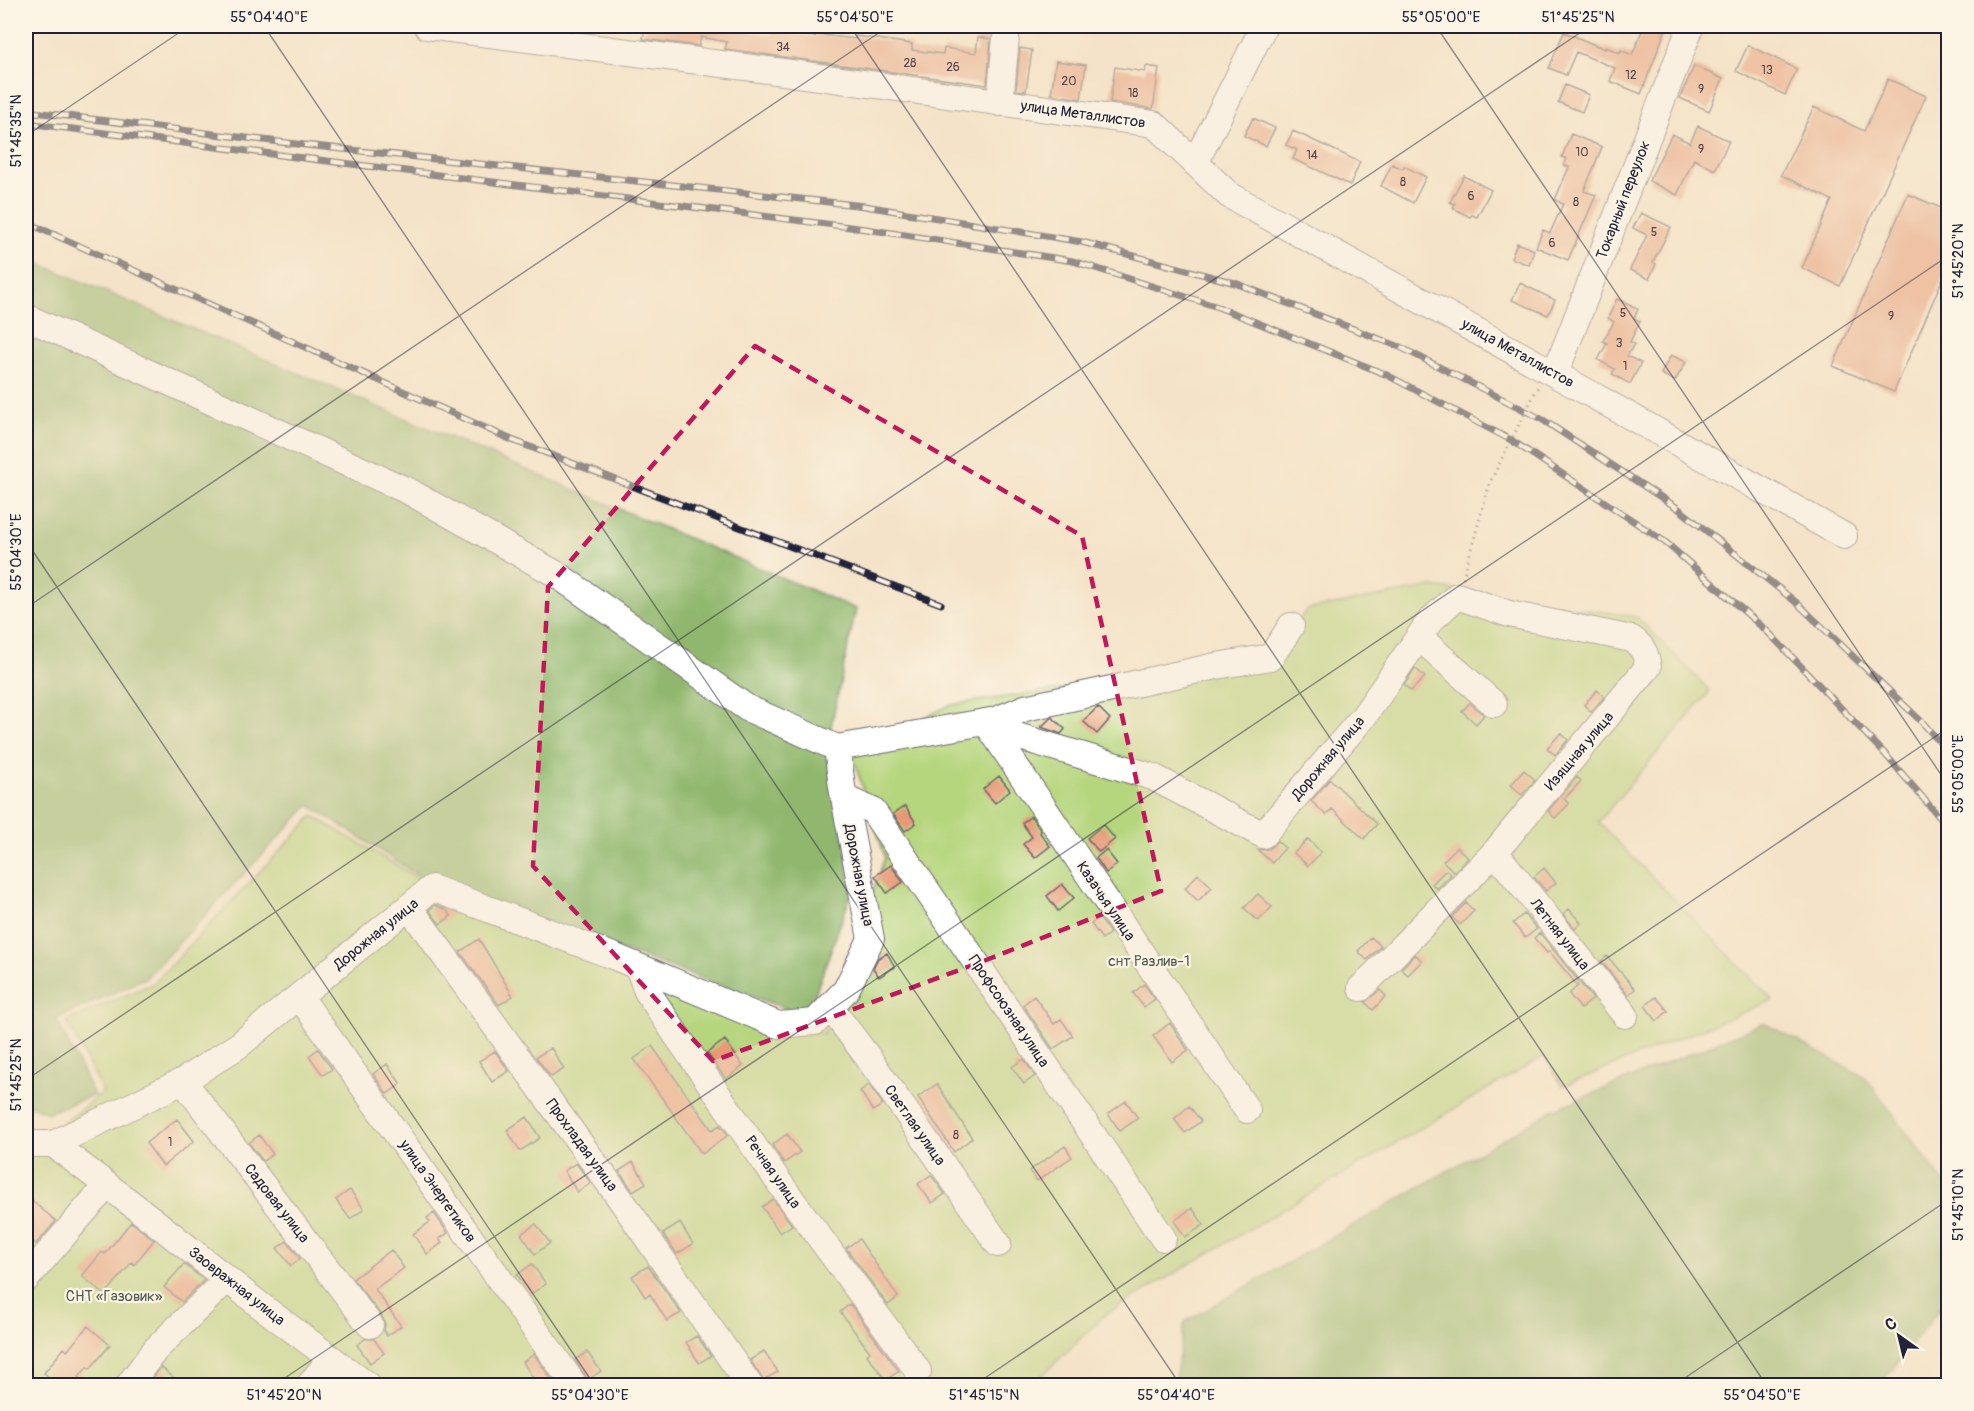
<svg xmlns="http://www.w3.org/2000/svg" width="1974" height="1411" viewBox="0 0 1974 1411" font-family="Pangolin,sans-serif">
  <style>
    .green { fill: #b6d67e; stroke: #6c7c5c; stroke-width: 1.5 }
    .forest { fill: #90b76d; stroke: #596c54; stroke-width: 1.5 }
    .building { fill: #e79977 }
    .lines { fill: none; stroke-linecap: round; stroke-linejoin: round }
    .minor-casing { stroke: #6c666c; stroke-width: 28 }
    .path { stroke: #6c666c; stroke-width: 3; stroke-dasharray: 1.5 4.5; stroke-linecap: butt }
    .minor { stroke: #fff; stroke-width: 26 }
    .rail-casing { stroke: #22223b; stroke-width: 7 }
    .rail { stroke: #fcf5e5; stroke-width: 4.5; stroke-dasharray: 14; stroke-linecap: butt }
    .marked { fill: none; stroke: #c2185b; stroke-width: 4.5; stroke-dasharray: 12 8; stroke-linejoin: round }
    .ticks { fill: none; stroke: #22223b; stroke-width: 1.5; stroke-opacity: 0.45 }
    .labels { text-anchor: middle; stroke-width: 4.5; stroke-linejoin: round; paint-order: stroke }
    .number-label { font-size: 12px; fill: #53404a }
    .street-label { font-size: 15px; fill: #22223b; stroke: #fcf5e5 }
    .park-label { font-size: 15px; fill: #4e584f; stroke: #fcf5e5 }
    .neatline { fill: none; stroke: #22223b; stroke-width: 2 }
    .ticks-label { font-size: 15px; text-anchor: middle; fill: #22223b }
  </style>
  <rect width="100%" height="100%" fill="#fcf5e5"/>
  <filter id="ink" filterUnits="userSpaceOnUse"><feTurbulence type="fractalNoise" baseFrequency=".0167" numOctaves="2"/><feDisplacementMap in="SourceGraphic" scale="12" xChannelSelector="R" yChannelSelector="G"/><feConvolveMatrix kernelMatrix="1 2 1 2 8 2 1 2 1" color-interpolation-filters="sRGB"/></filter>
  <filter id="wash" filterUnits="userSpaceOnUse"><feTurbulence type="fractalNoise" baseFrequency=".008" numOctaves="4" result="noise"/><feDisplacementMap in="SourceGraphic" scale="24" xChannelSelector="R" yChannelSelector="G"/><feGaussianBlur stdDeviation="1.35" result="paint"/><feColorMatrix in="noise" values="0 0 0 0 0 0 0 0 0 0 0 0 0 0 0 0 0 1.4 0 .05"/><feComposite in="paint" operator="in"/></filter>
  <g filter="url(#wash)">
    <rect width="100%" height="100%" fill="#f4e3c8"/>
    <path class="green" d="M1433,587L1637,617L1710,691L1598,822L1773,1000L1563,1086L1544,1056L1107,1313L1032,1385L26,1386V1150L93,1159L60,1126L103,1092L67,1021L154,983L313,816L428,884L823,1034L885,857L852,754L950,705L1272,660L1306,610Z"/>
    <path class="forest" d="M26,258L856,609L829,736L852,892L807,1016L426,880L309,805L146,978L56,1019L94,1095L47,1113L26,1104Z
      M1764,1023L1865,1077L1948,1188V1298L1880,1385H1174L1185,1322L1553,1110Z"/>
    <g id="blocks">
      <path class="building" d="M645,26H713L772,35L773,26H788L786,33L815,37V34L855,39L856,36L912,44V50L943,54L944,48L976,53L978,37L991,39L987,85L725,49L727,42L701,37L699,46L643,39Z
        M1644,26H1667L1641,94L1610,81L1615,68L1576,52L1566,75L1549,68L1564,32L1605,49L1606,47L1620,53L1621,50L1632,55Z
        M1748,45L1797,69L1785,95L1736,71Z
        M1020,48L1032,50L1026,91L1016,90Z
        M1056,61L1086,65L1081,99L1051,94Z
        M1146,66L1159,68L1153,109L1110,102L1115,67L1145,72Z
        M1694,66L1723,79L1709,111L1680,98Z
        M1888,79L1926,96L1840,286L1802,268L1832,200L1781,175L1814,107L1864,131Z
        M1565,85L1589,95L1582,112L1558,102Z
        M1253,118L1275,128L1266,146L1244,136Z
        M1698,126L1729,141L1715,170L1694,159L1677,195L1649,181L1672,134L1690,143Z
        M1293,131L1360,162L1350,185L1293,159L1297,150L1286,145Z
        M1571,134L1602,147L1584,191L1596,195L1568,260L1536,247L1543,230L1550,233L1563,204L1555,200L1569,167L1564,165L1567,159L1562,157Z
        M1392,164L1403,169L1404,166L1426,177L1413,203L1381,186Z
        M1464,176L1491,190L1477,217L1472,215L1470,217L1453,208L1455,204L1450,202Z
        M1908,194L1948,211V266L1894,392L1833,366Z
        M1641,213L1671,227L1653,262L1656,264L1649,279L1630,270L1647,235L1633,228Z
        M1517,243L1534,250L1529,265L1511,258Z
        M1520,283L1555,300L1548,315L1512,300Z
        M1617,299L1638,309L1634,318L1640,321L1630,342L1634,344L1627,356L1641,363L1630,384L1612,374L1615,369L1598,360L1607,343L1603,341L1614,322L1608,318Z
        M1671,355L1686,362L1675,381L1661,374Z
        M1415,668L1425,677L1411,691L1404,685Z
        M1597,690L1604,697L1591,712L1584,705Z
        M1470,703L1484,715L1476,724L1462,711Z
        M1098,707L1110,719L1097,734L1083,721Z
        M1052,717L1065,729L1061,734L1041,727Z
        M1561,733L1568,740L1555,755L1547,748Z
        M1524,770L1535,780L1522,795L1511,785Z
        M999,776L1010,790L995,803L983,789Z
        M1577,777L1581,781L1564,799L1569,804L1555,818L1548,811Z
        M1330,779L1377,824L1364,839L1332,809L1326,815L1311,801Z
        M905,806L916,823L905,831L893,814Z
        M1031,816L1041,831L1040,833L1050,846L1035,858L1023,844L1032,837L1022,823Z
        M1103,825L1115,839L1099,852L1087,838Z
        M1308,839L1321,852L1308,866L1294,853Z
        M1277,841L1285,848L1272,863L1258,850L1269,849Z
        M1457,847L1468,858L1454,872L1443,861Z
        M1106,850L1117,864L1106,873L1096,858Z
        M891,865L903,882L887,893L875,876Z
        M1544,868L1556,883L1546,891L1534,877Z
        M1446,870L1451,875L1437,889L1432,884Z
        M1198,874L1212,887L1198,901L1185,888Z
        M1062,884L1074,898L1058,911L1047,896Z
        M1258,894L1272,907L1258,921L1244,908Z
        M1466,903L1474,911L1460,925L1452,917Z
        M435,905L447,910L451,916L440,924L429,910Z
        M1569,909L1581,923L1575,929L1563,914Z
        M1524,914L1537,929L1525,938L1513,923Z
        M1099,917L1110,933L1102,939L1091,924Z
        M1540,933L1593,999L1581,1009L1569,994L1578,986L1549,951L1547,953L1534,938Z
        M1371,937L1381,946L1367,960L1358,951Z
        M479,939L513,996L499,1005L460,952Z
        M887,953L895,967L879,977L873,968L878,958Z
        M1415,954L1422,961L1408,975L1401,969Z
        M1607,956L1635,989L1628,995L1601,961Z
        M1144,984L1155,999L1144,1007L1133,993Z
        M1380,990L1386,996L1373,1010L1365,1002Z
        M1034,996L1054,1024L1061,1019L1073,1036L1053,1049L1023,1005Z
        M1656,997L1668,1011L1657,1021L1645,1006Z
        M1170,1023L1188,1050L1172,1062L1153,1036Z
        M725,1040L743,1066L726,1079L707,1053Z
        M652,1046L712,1130L720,1125L728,1135L702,1154L634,1059Z
        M551,1048L564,1069L551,1077L536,1057Z
        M318,1049L332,1069L323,1075L309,1056Z
        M495,1051L509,1071L492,1082L479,1061Z
        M1024,1059L1035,1076L1024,1084L1012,1067Z
        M387,1064L401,1084L387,1094L373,1074Z
        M937,1084L972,1138L954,1152L918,1097Z
        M869,1085L883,1104L873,1111L860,1091Z
        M1126,1101L1138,1118L1120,1131L1108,1114Z
        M1189,1106L1201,1121L1185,1133L1174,1119Z
        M527,1117L540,1138L520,1151L507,1130Z
        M177,1119L194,1141L163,1166L146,1143Z
        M787,1134L800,1152L784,1163L772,1145Z
        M259,1135L273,1154L263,1161L249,1143Z
        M1065,1146L1072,1157L1037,1181L1029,1171Z
        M633,1162L646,1183L633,1191L619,1171Z
        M576,1163L591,1183L577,1192L564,1171Z
        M931,1175L945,1194L932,1203L918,1184Z
        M350,1190L364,1209L350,1219L336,1200Z
        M26,1196L56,1221L36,1244L26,1235Z
        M773,1199L792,1225L780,1233L762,1207Z
        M1192,1208L1204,1225L1185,1237L1174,1221Z
        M434,1213L448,1233L439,1239L442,1243L427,1254L413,1234L430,1222L427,1218Z
        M131,1222L154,1240L134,1265L132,1262L105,1295L82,1276L102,1252L105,1254Z
        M680,1223L693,1244L677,1254L663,1234Z
        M536,1224L550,1243L535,1254L521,1234Z
        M859,1239L898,1297L888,1305L846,1248Z
        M287,1241L300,1259L291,1266L277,1248Z
        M391,1250L404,1268L375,1289L401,1326L387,1336L384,1331L385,1324L382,1316L353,1279Z
        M184,1264L204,1280L182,1302L164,1287Z
        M532,1264L546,1284L531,1294L517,1275Z
        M648,1266L681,1313L667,1321L650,1294L645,1297L632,1276Z
        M850,1304L899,1371L886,1380L867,1355L870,1352L840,1312Z
        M88,1326L110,1345L90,1369L87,1367L72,1386H60L44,1373L64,1348L67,1351Z
        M697,1336L711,1356L699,1363L686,1342Z
        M365,1339H374L384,1353L370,1363L357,1345Z
        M764,1351L778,1372L763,1380L750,1360Z
        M587,1352L601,1371L588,1380L575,1360Z
        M534,1354L556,1386H538L523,1362Z
        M161,1367L174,1378L168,1386H147Z"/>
    </g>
  </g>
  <g filter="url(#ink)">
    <use href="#blocks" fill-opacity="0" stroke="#6c666c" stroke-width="1.5"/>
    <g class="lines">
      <g class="minor-casing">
        <path id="minor" d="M427,26L791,73L1154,124L1229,195L1555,374L1844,536
          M1000,103L1007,26
          M1195,163L1264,26
          M26,317L410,492L556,574L747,708L837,748
          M1555,374L1691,26
          M1419,637L1494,704
          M996,720L1025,708L1216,666L1271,657L1291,626
          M986,722L1247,1110
          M844,798L873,811L1163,1238
          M1495,852L1625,1015
          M409,907L619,1197L750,1386
          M638,967L647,991L677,1036L781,1185L918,1371
          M300,997L575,1386
          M830,1007L867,1056L998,1244
          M183,1081L370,1325
          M26,1144H53L154,1221L261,1306L368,1386
          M53,1144L183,1081L239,1045L432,888L613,956L778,1025L815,1022L846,990L871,939L842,787L837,748L996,720L1017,736L1153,777L1263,835L1364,716L1430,621L1457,596L1509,614L1632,639C1643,647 1646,653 1648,667L1495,852L1361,988
          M26,1279L107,1185
          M128,1386L155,1350L227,1279
          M309,1386L331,1358"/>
      </g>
      <path class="path" d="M1463,578L1490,482L1538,387"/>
      <use href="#minor" class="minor"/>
      <g class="rail-casing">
        <path id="rail" d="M26,111L296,144L865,206L1082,242L1235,283L1400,347L1526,411L1543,420L1679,509L1797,603L1923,723L1948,752
          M26,123L866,229L1073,261L1218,307L1385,374L1511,440L1665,542L1768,632L1885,754L1948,827
          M26,222L512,440L941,604"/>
      </g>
      <use href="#rail" class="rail"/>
    </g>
  </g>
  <path d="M0 0H1974V1411H0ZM755,346L1082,536L1161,891L981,962L713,1061L533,866L548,587Z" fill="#f4e3c8" fill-opacity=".55" fill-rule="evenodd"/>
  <path class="marked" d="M755,346L1082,536L1161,891L981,962L713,1061L533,866L548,587Z"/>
  <path class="ticks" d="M264,26L1181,1386M850,26L1767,1386M1436,26L1948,785M26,136L189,26M26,541L595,1386M26,608L889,26M26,1080L1590,26M273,1386L1948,256M973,1386L1948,728M1673,1386L1948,1200"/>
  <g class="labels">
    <g class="number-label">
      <text x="783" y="51">34</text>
      <text x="910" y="67">28</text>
      <text x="953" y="71">26</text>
      <text x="1767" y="74">13</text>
      <text x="1631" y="79">12</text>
      <text x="1069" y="85">20</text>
      <text x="1701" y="93">9</text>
      <text x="1133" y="97">18</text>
      <text x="1701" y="153">9</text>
      <text x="1582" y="156">10</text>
      <text x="1312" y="159">14</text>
      <text x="1403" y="186">8</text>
      <text x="1471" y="200">6</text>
      <text x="1576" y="206">8</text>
      <text x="1654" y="236">5</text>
      <text x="1552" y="247">6</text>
      <text x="1623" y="317">5</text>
      <text x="1891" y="320">9</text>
      <text x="1619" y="347">3</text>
      <text x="1625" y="370">1</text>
      <text x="956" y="1139">8</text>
      <text x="170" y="1146">1</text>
    </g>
    <g class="street-label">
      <text transform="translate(1083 114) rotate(8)" y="5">улица Металлистов</text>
      <text transform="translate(1623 200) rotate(-69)" y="5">Токарный переулок</text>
      <text transform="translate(1518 353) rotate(29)" y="5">улица Металлистов</text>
      <text transform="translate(1579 751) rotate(-50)" y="5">Изящная улица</text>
      <text transform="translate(1328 758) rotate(-50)" y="5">Дорожная улица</text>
      <text transform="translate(859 875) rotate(79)" y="5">Дорожная улица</text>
      <text transform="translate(1106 901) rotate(56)" y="5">Казачья улица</text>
      <text transform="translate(376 934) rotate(-39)" y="5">Дорожная улица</text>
      <text transform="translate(1560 934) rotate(52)" y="5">Летняя улица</text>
      <text transform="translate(1009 1011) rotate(56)" y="5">Профсоюзная улица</text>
      <text transform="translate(915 1125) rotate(55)" y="5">Светлая улица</text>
      <text transform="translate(582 1145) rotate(54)" y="5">Прохладая улица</text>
      <text transform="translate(773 1172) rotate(55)" y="5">Речная улица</text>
      <text transform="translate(438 1191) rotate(55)" y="5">улица Энергетиков</text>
      <text transform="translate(277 1203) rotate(52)" y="5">Садовая улица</text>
      <text transform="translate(237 1286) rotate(38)" y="5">Заовражная улица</text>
    </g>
    <g class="park-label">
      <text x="1149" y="966">снт Разлив-1</text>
      <text x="114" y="1301">СНТ «Газовик»</text>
    </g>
  </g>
  <rect width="1974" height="1411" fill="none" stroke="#fcf5e5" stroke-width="66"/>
  <g transform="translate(1899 1336) rotate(326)" stroke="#fcf5e5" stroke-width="4.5" paint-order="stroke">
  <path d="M0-4.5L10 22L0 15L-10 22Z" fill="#22223b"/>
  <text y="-9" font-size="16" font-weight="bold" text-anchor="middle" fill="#22223b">С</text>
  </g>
  <rect x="33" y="33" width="1908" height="1345" class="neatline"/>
  <g class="ticks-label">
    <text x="269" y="22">55°04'40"E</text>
    <text x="855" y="22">55°04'50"E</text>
    <text x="1441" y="22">55°05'00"E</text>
    <text x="1578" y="22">51°45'25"N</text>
    <text transform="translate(16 131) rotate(-90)" y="5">51°45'35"N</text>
    <text transform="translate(1958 261) rotate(-90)" y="5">51°45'20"N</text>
    <text transform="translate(16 552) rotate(-90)" y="5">55°04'30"E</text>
    <text transform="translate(1958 774) rotate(-90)" y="5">55°05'00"E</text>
    <text transform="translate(16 1075) rotate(-90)" y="5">51°45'25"N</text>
    <text transform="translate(1958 1205) rotate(-90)" y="5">51°45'10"N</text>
    <text x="284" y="1400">51°45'20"N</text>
    <text x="590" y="1400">55°04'30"E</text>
    <text x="984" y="1400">51°45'15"N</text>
    <text x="1176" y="1400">55°04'40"E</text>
    <text x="1762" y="1400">55°04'50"E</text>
  </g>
</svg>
